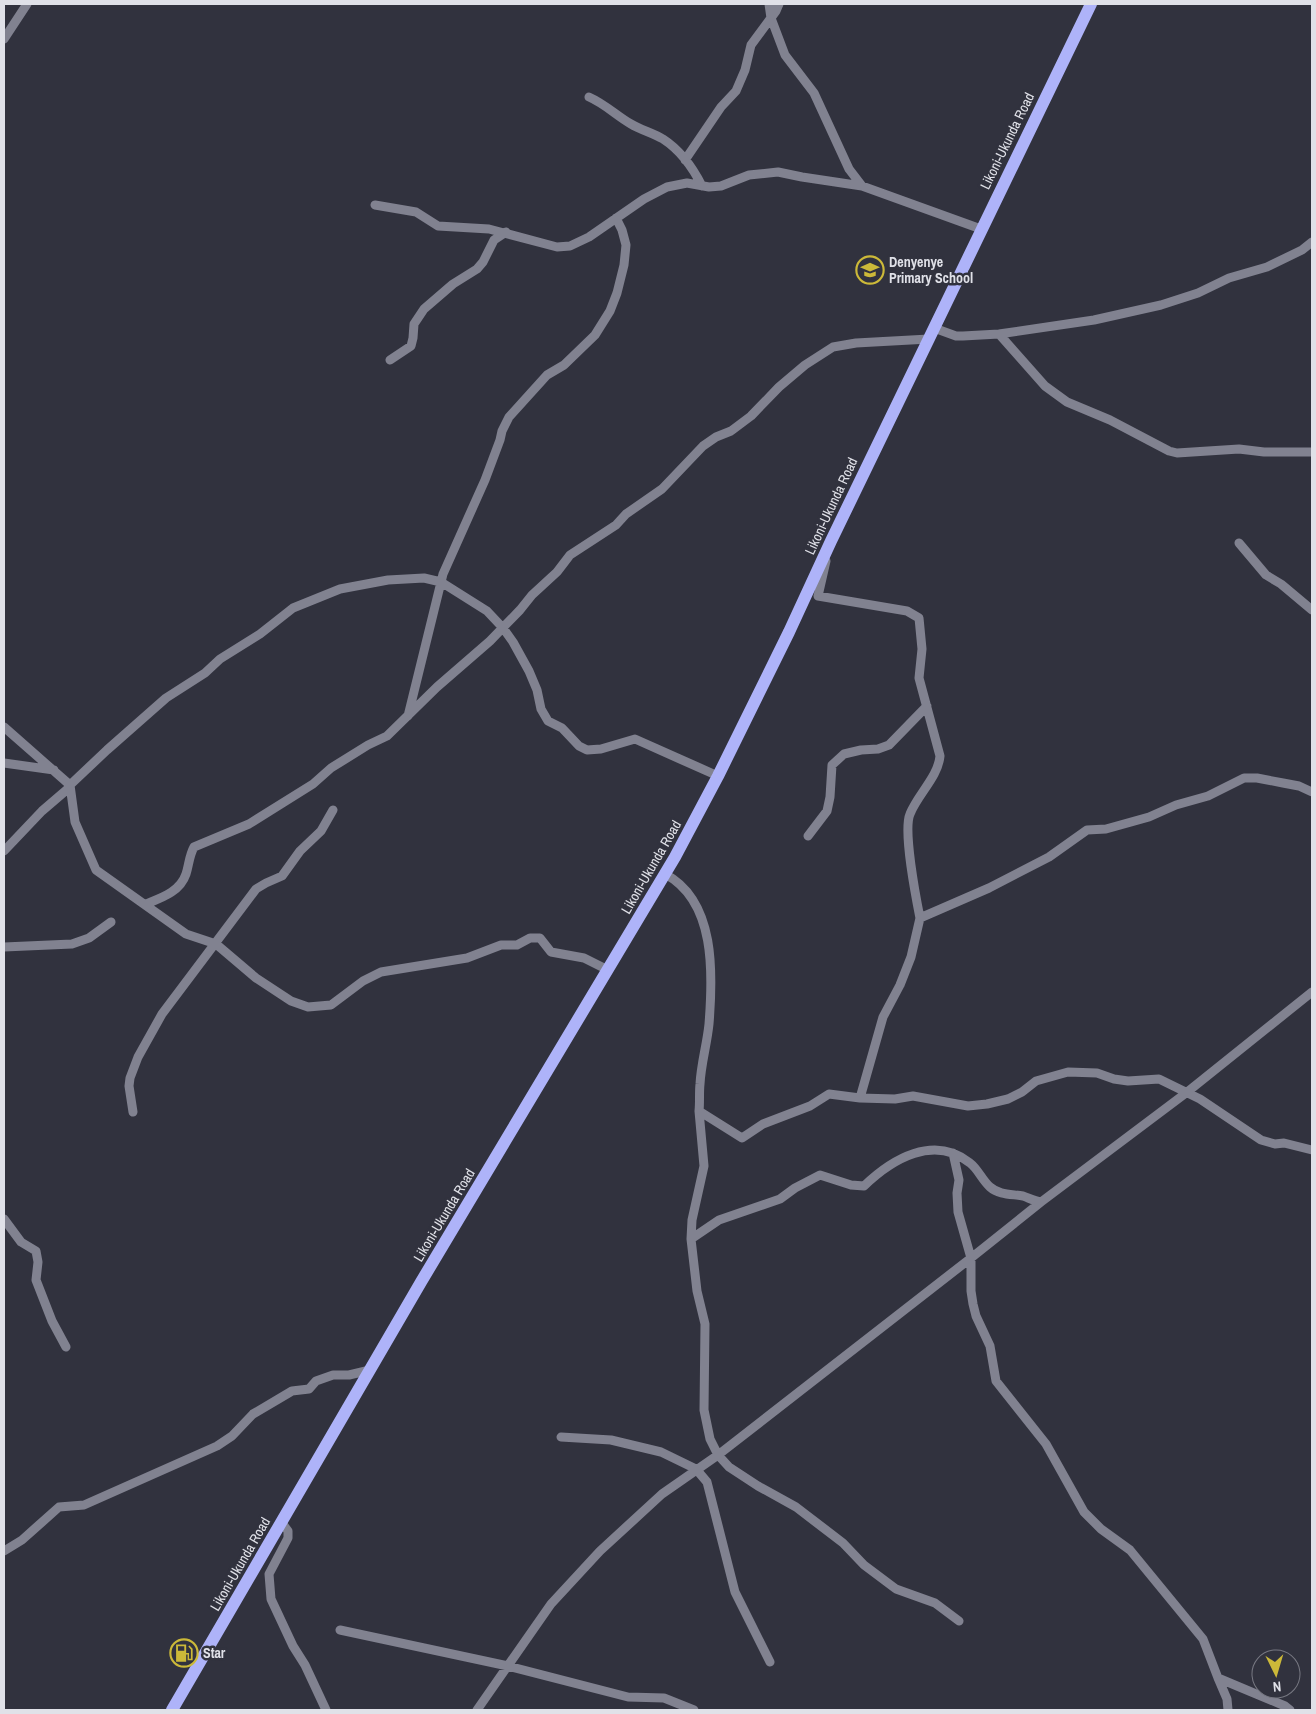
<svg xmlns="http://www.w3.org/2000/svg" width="1316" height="1714" viewBox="0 0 1316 1714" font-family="'Archivo Narrow',sans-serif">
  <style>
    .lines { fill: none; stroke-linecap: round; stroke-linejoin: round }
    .minor { stroke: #818290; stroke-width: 9 }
    .highway { stroke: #aeb3f9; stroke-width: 12 }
    .labels { text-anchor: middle; stroke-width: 5; stroke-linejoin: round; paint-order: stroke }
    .street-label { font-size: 14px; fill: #e0e1e8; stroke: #31323e }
    .poi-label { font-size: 14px; font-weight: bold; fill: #e0e1e8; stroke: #31323e; text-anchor: start }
  </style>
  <rect width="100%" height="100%" fill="#31323e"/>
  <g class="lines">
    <path class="minor" d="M769,4L771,18L785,55L814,93L849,169L862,186
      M4,39L27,4
      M589,97C605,104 617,116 631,124C641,130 653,133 663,139C680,150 693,168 702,186
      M685,160L721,107L736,91L745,70L751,45L776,11L779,4
      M375,205L416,212L438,226L489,229L557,247L570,246L589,237L644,199L667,187L687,183L709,187L721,186L749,175L778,172L802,177L862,186L981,229
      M934,328L956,336H963L999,334L1094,320L1161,305L1198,293L1229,278L1267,267L1302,250L1312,242
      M999,334L1045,386L1067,402L1110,420L1169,451L1177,453L1239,449L1264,452H1312
      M390,360L411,346L413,338L414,324L424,309L453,284L477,269L483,262L494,240L506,232
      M1239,543L1266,575L1281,584L1312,610
      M826,561L818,596L907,611L919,618L922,649L919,678L940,756C938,777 918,794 910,814C903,830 916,898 920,918
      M408,716L443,574L485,480L500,440L502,431L509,417L547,375L564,365L595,335L610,311L617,293L624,265L626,245L622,230L616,218
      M4,727L70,785L75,822L96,870L186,934L216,944L256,978L291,1001L308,1007L331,1005L363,981L381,972L467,958L501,945H517L530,938H540L551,952L584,958L608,970
      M4,763L54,770
      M70,785L107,750L166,698L205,673L220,659L260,634L293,608L340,589L388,580L424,578L441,582L487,611L503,628L513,642L529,671L537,690L541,709L548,721L562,728L579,746L587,750L601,749L635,739L718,776
      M808,836L827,811L830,797L832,765L844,754L861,750L878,749L889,745L927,706
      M4,851L42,811L70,787
      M665,874C716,901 713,974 709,1024C707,1044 701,1064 700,1084C699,1093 700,1102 699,1111L742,1138L763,1124L810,1106L829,1094L860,1098L883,1017L900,985L911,957L920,918L989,888L1049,857L1087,830L1106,829L1149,817L1176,805L1208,796L1244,778H1257L1283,783L1299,786L1312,792
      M146,904C161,898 180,892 186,874C189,865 189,856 194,847L249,824L313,784L331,768L368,745L387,736L437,687L490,641L520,610L532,595L557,572L570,555L616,525L626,514L662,489L703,446L716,437L731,431L751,416L779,387L805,365L833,347L856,343L929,339
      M4,947L72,944L89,938L111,922
      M860,1098L895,1099L913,1096L968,1106L987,1104L1008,1099L1022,1092L1036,1081L1068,1072L1097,1073L1114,1079L1128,1081L1159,1079L1200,1099L1261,1140L1275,1144L1284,1143L1312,1150
      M699,1111L704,1166L692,1220L691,1239L697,1291L705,1324L704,1410L710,1439L718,1455L729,1467L758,1486L796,1507L843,1543L864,1565L896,1589L935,1603L959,1621
      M133,1112L129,1086L130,1078L138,1057L162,1014L256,889L266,883L282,876L300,851L321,831L333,810
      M953,1153L959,1180L957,1193L958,1212L971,1258V1291L973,1304L976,1316L990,1346L996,1381L1046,1444L1084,1512L1101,1529L1130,1550L1203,1639L1218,1678L1285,1706L1290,1710
      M4,1219L21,1242L36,1251L38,1262L36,1280L52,1321L66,1347
      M691,1239L719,1220L780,1199L795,1188L820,1175L851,1185L864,1186C892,1159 934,1134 970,1163C978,1169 982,1180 990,1187C999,1195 1011,1194 1023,1196C1029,1198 1034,1201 1041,1202
      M561,1437L611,1440L661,1452L696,1469L707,1482L735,1592L770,1662
      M282,1523L288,1531V1538L269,1574L271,1599L293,1646L305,1665L326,1710
      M4,1551L22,1540L59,1507L84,1505L217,1446L232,1436L253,1414L292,1391L309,1389L316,1381L333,1375H349L370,1370
      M340,1630L508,1666L628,1697L664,1698L694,1710
      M1218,1678L1227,1699L1228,1710
      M477,1710L551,1604L600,1551L662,1494L718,1455L971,1258L1041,1202L1186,1093L1312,992"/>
    <path class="highway" d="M172,1710L421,1282L675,857L718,776L789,632L831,541L1091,4"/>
  </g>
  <defs>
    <g id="school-ring" transform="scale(1.4375)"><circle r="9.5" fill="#31323e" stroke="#ccb939" stroke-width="1.5"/><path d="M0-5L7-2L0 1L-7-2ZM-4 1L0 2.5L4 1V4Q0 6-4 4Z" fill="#ccb939"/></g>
    <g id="fuel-ring" transform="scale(1.4375)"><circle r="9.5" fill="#31323e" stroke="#ccb939" stroke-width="1.5"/><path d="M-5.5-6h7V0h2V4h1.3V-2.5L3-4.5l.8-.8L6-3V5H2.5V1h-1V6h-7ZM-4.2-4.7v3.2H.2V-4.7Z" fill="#ccb939"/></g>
  </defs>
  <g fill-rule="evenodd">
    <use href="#school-ring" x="870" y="270"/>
    <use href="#fuel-ring" x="184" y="1653"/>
  </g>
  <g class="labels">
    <g class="street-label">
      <text transform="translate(1007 141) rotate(-64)" y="5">Likoni-Ukunda Road</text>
      <text transform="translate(831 506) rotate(-65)" y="5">Likoni-Ukunda Road</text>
      <text transform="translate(651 867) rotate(-60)" y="5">Likoni-Ukunda Road</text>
      <text transform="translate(444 1215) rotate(-59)" y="5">Likoni-Ukunda Road</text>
      <text transform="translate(240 1564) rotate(-60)" y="5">Likoni-Ukunda Road</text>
    </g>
    <g class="poi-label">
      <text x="889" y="267">Denyenye<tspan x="889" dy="16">Primary School</tspan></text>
      <text x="203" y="1658">Star</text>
    </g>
  </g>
  <rect width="1316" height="1714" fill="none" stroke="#e0e1e8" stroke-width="10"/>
  <g transform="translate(1276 1674) rotate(175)"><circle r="24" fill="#31323e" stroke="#777882"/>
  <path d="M0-4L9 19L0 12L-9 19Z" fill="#ccb939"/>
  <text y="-8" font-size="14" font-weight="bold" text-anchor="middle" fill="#e0e1e8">N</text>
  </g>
</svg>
